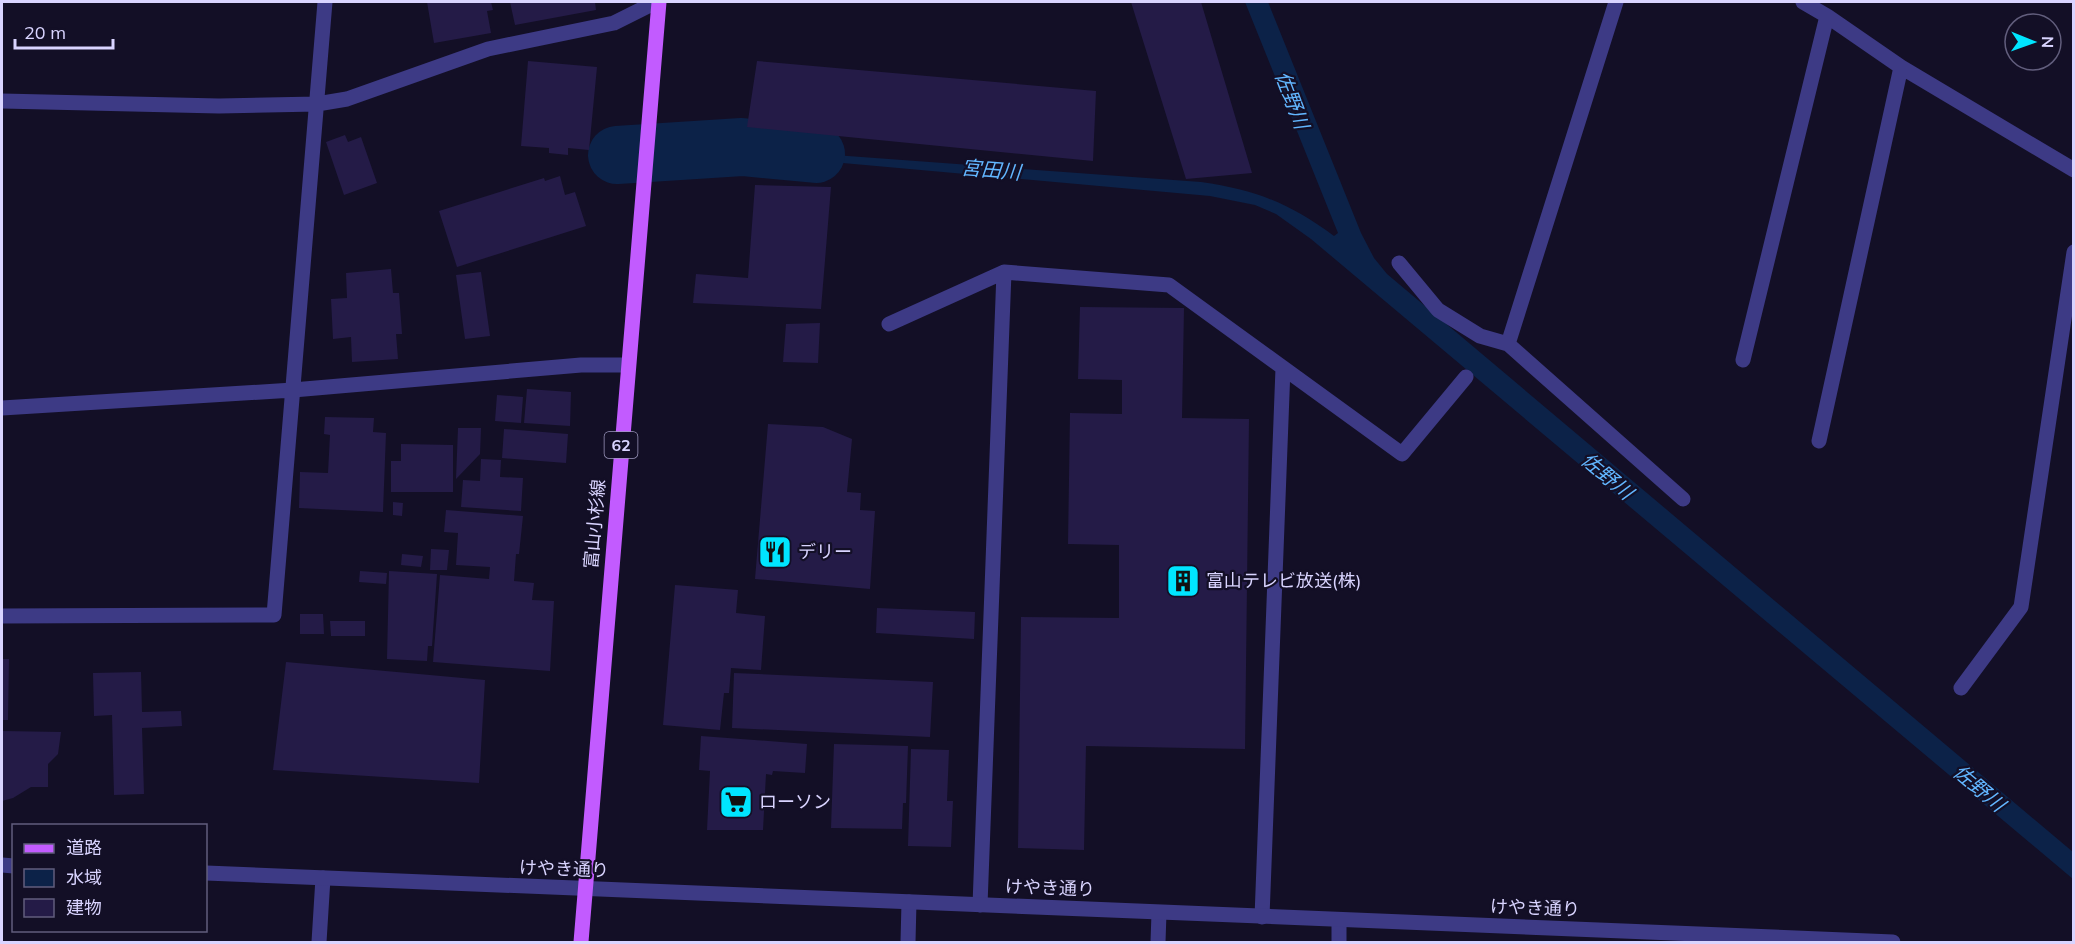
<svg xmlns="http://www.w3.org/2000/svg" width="2075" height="944" viewBox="0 0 2075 944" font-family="Mulish,'Noto Sans JP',sans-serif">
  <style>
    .water { fill: #0c2248 }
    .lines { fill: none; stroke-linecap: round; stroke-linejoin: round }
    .river { stroke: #0c2248; stroke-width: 58 }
    .building { fill: #241b47 }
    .minor { stroke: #3d3a85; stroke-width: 15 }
    .tertiary { stroke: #3d3a85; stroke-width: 15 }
    .primary { stroke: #c25bff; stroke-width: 15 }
    .labels { text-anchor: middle; stroke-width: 4.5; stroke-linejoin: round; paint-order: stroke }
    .shield { fill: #130f26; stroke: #9e99be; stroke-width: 1.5 }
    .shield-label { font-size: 16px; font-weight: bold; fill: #d9d4ff }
    .street-label { font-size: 18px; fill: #d9d4ff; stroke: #130f26 }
    .poi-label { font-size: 18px; fill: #d9d4ff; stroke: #130f26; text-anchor: start }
    .water-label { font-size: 20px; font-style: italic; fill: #62b6ff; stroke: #130f26 }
  </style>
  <rect width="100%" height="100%" fill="#130f26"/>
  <path class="water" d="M1245,2H1268L1361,233L1374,258L1387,274L2073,852V879L1311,239L1276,214L1255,205L1210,196L743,154L741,161L732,152L742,141L780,151L1201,182C1256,190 1289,203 1334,236L1338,233Z"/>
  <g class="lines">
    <path class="river" d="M617,155L742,147L816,154"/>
  </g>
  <path class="building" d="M427,2H491L493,10L487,11L491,33L434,43Z
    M510,2H595L596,10L515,25Z
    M1131,2H1201L1252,173L1186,179Z
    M528,61L597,67L589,150L568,148V155L549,153V148L521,146Z
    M757,61L1096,91L1093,161L747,127Z
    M345,135L348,142L361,137L377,183L344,195L326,142Z
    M560,176L565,195L575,192L586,226L457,267L439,211L544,178L545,181Z
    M755,185L831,187L821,309L693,303L696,274L748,278Z
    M391,269L393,293H399L402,334H396L398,359L352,362L351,337L333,339L331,299L347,298L346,273Z
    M481,272L490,336L465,339L456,275Z
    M1080,307L1184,308L1182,418L1249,419L1245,749L1086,746L1084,850L1018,848L1021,617L1119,618V545L1068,544L1070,413L1122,414V380L1078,379Z
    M820,323L818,363L783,362L786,324Z
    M527,389L571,392L570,426L524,423Z
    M497,395L523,397L521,423L495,421Z
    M325,417L374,418L373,432L386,433L383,512L299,508L300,472L328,473L330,435L324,434Z
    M768,424L823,427L852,439L847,492L861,493L860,510L875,511L870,589L755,579Z
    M458,428H481L480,454L456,479Z
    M504,429L568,434L566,463L502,458Z
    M401,444L453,445V492H391V461H401Z
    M481,459L501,460L500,477L523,478L521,511L461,507L463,480L480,481Z
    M393,502L403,503L402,516L393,515Z
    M446,510L523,516L519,554H516L514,581L534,583L532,600L554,601L550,671L433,662L440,575L489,579L490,567L456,565L458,533L444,532Z
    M431,549L449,550L447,570H430Z
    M402,554L423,556L421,567L401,565Z
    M360,571L387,573L386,584L359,582Z
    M389,571L437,574L432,646H428L427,661L387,659Z
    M675,585L738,590L736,613L765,616L761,670L731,668L729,693H724L720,730L663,725Z
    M877,608L975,612L974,639L876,633Z
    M300,614H323L324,634H300Z
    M330,621H365V636H331Z
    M2,659H9L8,720H2Z
    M286,662L485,680L479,783L273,770Z
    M141,672L142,712L181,711L182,726L142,728L144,794L114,795L112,715L94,716L93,673Z
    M734,673L933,682L930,737L732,728Z
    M2,731L61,732L58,754L48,764V787H31L13,798L2,801Z
    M701,736L807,744L805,773L773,771L772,775L766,774L763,830H707L710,771L699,770Z
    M834,744L908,746L906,803H903L902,829L831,828Z
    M911,749L949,750L947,801H953L951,847L908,846Z"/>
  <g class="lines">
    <path class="minor" d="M1616,2L1508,344L1683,499
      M1803,2L1827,16L1901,67L2074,170
      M2,101L219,106L317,104L347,99L488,49L614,23L656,2
      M1399,263L1438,310L1480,336L1508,344
      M889,324L1004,272
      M1743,360L1827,16
      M2,408L293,390L581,365H628
      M1819,441L1901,67
      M2,616L274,615L325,2
      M1961,688L2021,607L2074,252
      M980,905L1004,272L1169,285L1402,454L1466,377
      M1262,917L1283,368
      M319,942L323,878
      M908,942L909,902
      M1158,942L1159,913
      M1339,942V920"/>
    <path class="tertiary" d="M2,865L14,866
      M206,873L1893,942"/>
    <path class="primary" d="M581,942L659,2"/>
  </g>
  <defs>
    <g id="restaurant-square" transform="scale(1.725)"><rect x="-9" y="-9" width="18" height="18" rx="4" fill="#00e5ff" stroke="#130f26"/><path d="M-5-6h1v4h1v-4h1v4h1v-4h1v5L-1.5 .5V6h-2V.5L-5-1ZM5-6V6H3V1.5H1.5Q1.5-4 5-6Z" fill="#111"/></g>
    <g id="building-square" transform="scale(1.725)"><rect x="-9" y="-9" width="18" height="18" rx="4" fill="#00e5ff" stroke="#130f26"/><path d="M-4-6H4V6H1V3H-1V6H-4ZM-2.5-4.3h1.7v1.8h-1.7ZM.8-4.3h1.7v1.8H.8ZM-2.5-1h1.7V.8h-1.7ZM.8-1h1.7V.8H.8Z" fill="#111"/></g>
    <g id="supermarket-square" transform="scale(1.725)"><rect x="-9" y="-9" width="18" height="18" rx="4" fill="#00e5ff" stroke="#130f26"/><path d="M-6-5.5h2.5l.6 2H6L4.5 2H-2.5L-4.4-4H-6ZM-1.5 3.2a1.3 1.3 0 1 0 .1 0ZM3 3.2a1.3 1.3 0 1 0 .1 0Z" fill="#111"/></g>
  </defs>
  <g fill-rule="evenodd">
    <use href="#restaurant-square" x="775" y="552"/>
    <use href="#building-square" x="1183" y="581"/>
    <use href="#supermarket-square" x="736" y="802"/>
  </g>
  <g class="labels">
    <rect class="shield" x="604.5" y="432" width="33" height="26" rx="4.5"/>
    <g class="shield-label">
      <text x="621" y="451">62</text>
    </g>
    <g class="street-label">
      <text transform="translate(595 524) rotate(-85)" y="6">富山小杉線</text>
      <text transform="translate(564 869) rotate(2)" y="6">けやき通り</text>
      <text transform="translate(1050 888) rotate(2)" y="6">けやき通り</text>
      <text transform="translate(1535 908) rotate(2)" y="6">けやき通り</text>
    </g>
    <g class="poi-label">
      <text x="798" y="558">デリー</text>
      <text x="1206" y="587">富山テレビ放送(株)</text>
      <text x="759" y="808">ローソン</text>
    </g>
    <g class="water-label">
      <text transform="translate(1292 100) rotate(69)" y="7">佐野川</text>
      <text transform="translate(991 170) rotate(5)" y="7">宮田川</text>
      <text transform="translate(1607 476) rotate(40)" y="7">佐野川</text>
      <text transform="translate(1979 788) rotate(40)" y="7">佐野川</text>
    </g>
  </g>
  <rect width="2075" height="944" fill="none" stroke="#d9d4ff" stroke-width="6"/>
  <rect x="12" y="824" width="195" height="108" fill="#130f26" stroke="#625e7d" stroke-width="1.5"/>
  <rect x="24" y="844" width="30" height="9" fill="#c25bff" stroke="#625e7d" stroke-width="1.5"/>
  <text x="66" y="854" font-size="18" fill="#d9d4ff">道路</text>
  <rect x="24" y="869" width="30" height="18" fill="#0c2248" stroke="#625e7d" stroke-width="1.5"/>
  <text x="66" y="884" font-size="18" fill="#d9d4ff">水域</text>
  <rect x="24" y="899" width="30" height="18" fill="#241b47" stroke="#625e7d" stroke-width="1.5"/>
  <text x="66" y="914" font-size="18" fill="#d9d4ff">建物</text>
  <g transform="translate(2033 42) rotate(91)"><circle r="28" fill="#130f26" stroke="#625e7d" stroke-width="1.5"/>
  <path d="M0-4.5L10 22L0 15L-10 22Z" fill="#00e5ff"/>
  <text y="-9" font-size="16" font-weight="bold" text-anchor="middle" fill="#d9d4ff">N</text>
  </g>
  <path d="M15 39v9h98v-9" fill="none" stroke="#d9d4ff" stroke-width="3"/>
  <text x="24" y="39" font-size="18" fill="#d9d4ff" stroke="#130f26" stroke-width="4.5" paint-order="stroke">20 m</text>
</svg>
